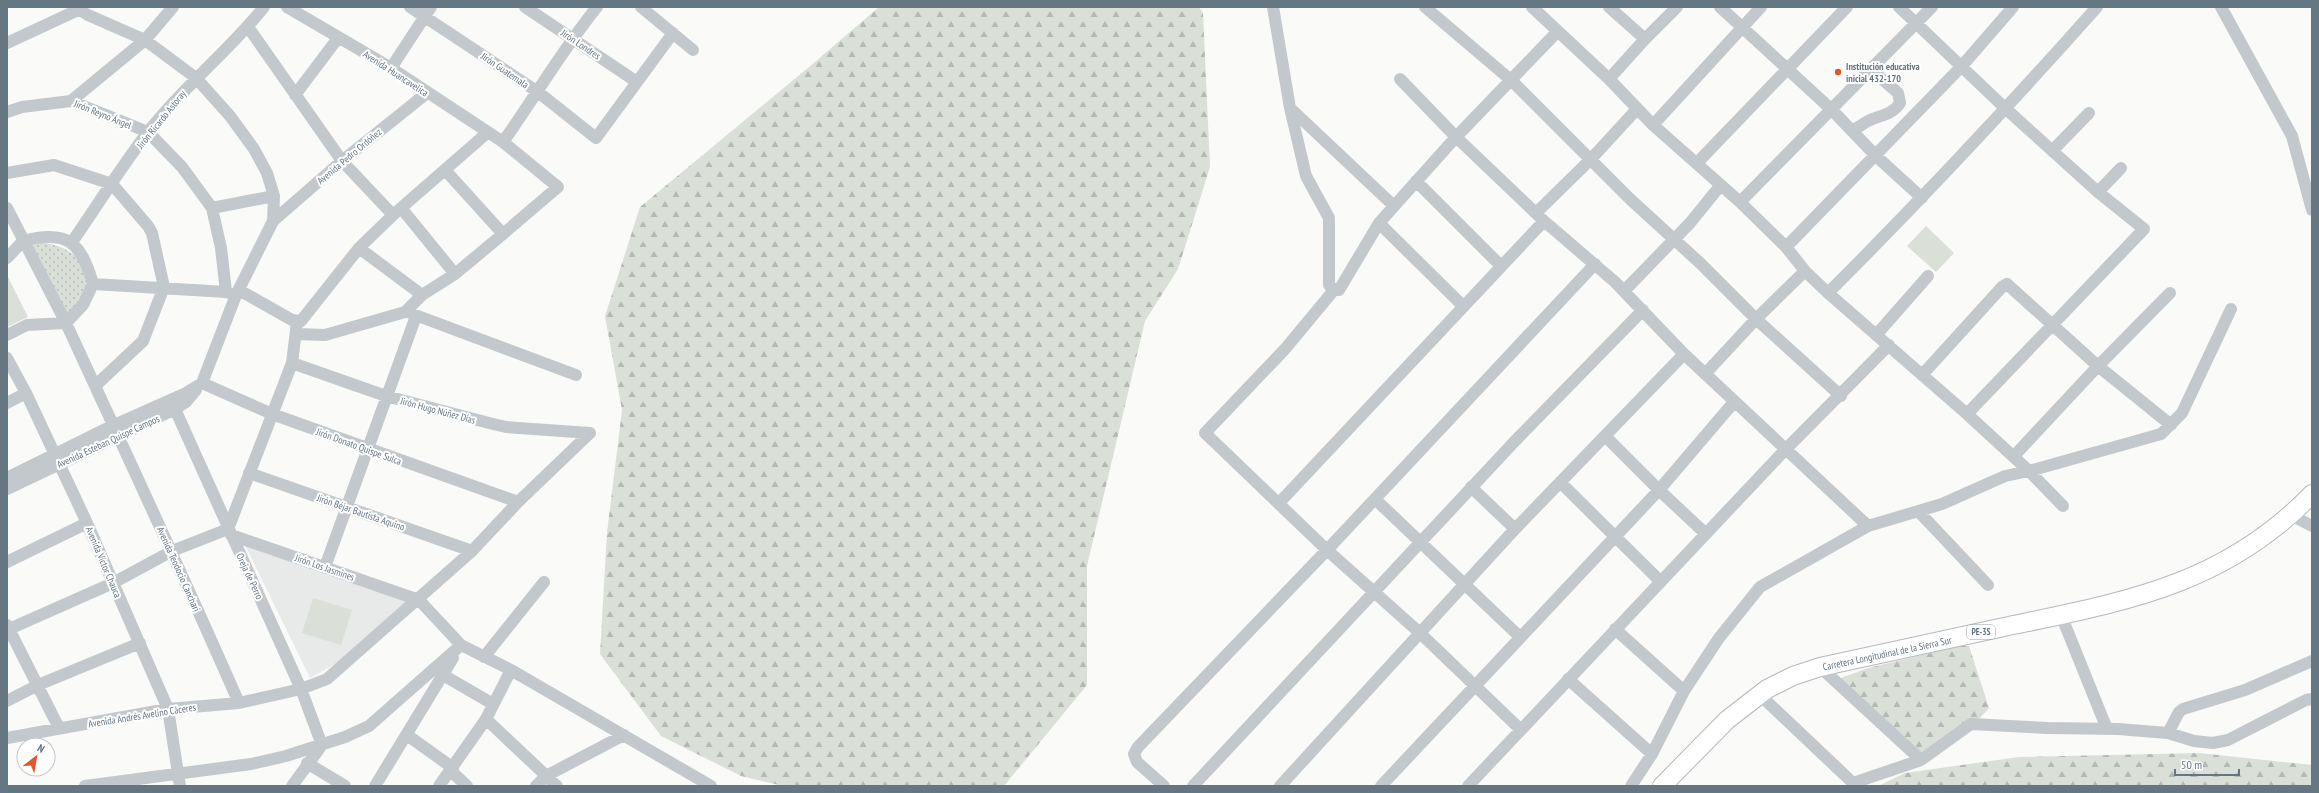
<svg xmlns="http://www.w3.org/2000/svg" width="2319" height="793" viewBox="0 0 2319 793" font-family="'PT Sans Narrow',sans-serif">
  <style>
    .built { fill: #e8e9e9 }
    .green { fill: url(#green-dots) }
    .forest { fill: url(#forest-firs) }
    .pitch { fill: #dadfd7 }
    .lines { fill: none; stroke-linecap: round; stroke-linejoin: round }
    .highway-casing { stroke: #b4b9bd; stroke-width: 20 }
    .minor { stroke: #c3c8cc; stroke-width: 12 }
    .highway { stroke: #fff; stroke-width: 18 }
    .poi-dot { fill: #e4572e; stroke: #fff; stroke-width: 1.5 }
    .labels { text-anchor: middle; stroke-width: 4; stroke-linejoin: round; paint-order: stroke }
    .shield { fill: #fff; stroke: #939fa8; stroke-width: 1 }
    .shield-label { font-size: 9px; font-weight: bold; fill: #657683 }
    .street-label { font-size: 10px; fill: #657683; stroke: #fff }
    .poi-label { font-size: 10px; font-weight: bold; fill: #657683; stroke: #fff; text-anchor: start }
  </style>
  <defs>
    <pattern id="green-dots" width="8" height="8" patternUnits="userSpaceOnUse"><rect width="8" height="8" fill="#dadfd7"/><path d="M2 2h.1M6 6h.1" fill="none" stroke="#b4b9b4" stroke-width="1.8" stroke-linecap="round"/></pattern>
    <pattern id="forest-firs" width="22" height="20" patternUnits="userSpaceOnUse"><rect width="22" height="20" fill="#dadfd7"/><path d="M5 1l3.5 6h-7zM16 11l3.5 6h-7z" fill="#b4b9b4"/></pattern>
  </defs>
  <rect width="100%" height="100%" fill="#fafaf8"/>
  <path class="built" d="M242,539L413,603L335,664L310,678Z"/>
  <path class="green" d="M41,243C69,244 96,265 83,296C80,303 70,310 65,316L28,247Z"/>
  <path class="forest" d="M879,7H1199L1203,13L1210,167L1178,269L1145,321L1087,566V685L1004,786H783L741,776L661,736L600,654L607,533L622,410L605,316L640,207L809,67Z
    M1953,645L1969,646L1989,708L1979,719L1959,727L1922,753L1830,682L1868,668L1935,652Z
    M2199,753L2312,765V786H1878L1905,773L2019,757Z"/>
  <path class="pitch" d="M1926,226L1954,253L1936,272L1907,246Z
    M7,275L28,317L7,327Z
    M313,598L352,610L341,645L302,633Z"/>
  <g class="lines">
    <g class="highway-casing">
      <path id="highway" d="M1662,786L1727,720L1767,689L1793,676L1820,667C1881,654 1942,640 2004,627C2123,602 2223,586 2312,494"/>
    </g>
    <path class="minor" d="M287,7L391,68L503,142L558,187L503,234L455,274L422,295L405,312L325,335L296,334
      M410,7L538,92L596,138L673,33
      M525,7L637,82
      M641,7L693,50
      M1273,7L1290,108L1306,176L1329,218V285L1334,290H1339L1379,223L1456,137L1558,31
      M1425,7L1512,81L1630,199L1700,263L1756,319L1841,396
      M1532,7L1609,79L1653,125L1740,202L1786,247L1805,271L1828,293L1967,414L2029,471L2063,506
      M1609,7L1645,39
      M1720,7L1832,110L1876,156L1922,198
      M1899,7L2006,109L2098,192L2144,229L1967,414
      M2221,7L2292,136L2312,210
      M248,27L342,161L393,215
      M7,43L78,10
      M391,68L431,7
      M1400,79L1456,137L1544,221L1615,282L1684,354L1868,526
      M1609,79L1645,39L1677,7
      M295,95L338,38
      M71,101L145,40L173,7
      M1290,108L1394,206
      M7,112L22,107L71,101L148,132L182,167L212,208L221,248L226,292
      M1653,125L1761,7
      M1853,130C1859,127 1864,123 1870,120C1881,115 1892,115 1900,103L1898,93L1872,70
      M503,142C535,97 562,50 597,7
      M2052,151L2089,113
      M1697,163L1847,7
      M446,171L503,234
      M7,173L54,165L112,184L148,226L152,233L164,287L143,341L95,386
      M1416,181L1501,266
      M2098,192L2121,168
      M1740,202L1932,7
      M7,208L66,323L83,305L93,284C81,242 67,229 23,241
      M212,208L274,196
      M402,209L455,274
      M1536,213L1591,159L1637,109
      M273,221L342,161L427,93
      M1379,223L1463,306
      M72,242C97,206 121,167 148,132C183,87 229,51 264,7
      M1786,247L1961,67L2013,7
      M359,248L422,295
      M7,258L23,241
      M93,284L226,292L233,294
      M239,290L292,320L301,321L359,248L393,215L487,133
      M1334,290L1285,349L1205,433L1327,550L1420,633L1521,730
      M1624,291L1690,223L1720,186
      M1828,293C1921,200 2010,105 2097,7
      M410,313L576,375
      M1877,334L1928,276
      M7,335L27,325L66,323C124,449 183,575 239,703
      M7,358L26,393L87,523L168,709L180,786
      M292,363L386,396L489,423L506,427L590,433
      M1705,374L1756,319L1805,271
      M1922,375L2002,287L2007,284L2098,366L2171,425
      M202,383L272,414L518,502
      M7,403L26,393
      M175,409L301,689L322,745L292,786
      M1606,437L1659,490L1706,534
      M2014,456L2098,366L2170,293
      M249,473L472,551
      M7,478L112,426L184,394L202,383L236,295L273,221L274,196L267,173L254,149L230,116L196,78L145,40L88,15L75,7
      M1560,482L1660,581
      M1471,487L1515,529
      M7,489L175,409L186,402L196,390
      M1375,499L1520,637
      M1279,503L1544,221
      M1918,511L1988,585
      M2291,515L2312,526
      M231,535L419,600L461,645L511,670L711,786
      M7,562L87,523
      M325,567L416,316
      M2061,615L2107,729
      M7,625L59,728
      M1615,629L1684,691
      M7,630L113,583L172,551L228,529L292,363L297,322
      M484,657L544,582
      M1820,667L1921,760
      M443,675L493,704
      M1568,679L1652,754
      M1760,695L1853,783L1921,760L1971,724L2048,728L2118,729L2168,733L2194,741L2213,743L2228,740L2306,700L2312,699
      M7,701L38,685L140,643
      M486,719L557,786
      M2168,733L2179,712L2183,709L2245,690L2312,661
      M407,735L453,768
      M7,738L168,709L239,703L301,689L327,679L472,551L518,502L590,433
      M307,763L345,786
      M451,771L467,786
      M85,786L251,764L286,756L345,737L369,726L461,645
      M375,786L453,658
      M439,786L486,719L511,670
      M536,786L546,776L624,735
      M1164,786L1137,762L1134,754L1138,747L1327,550L1595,264
      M1193,786L1514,442L1643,310
      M1280,786L1515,529L1684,354
      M1381,786L1659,490L1734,402
      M1468,786L1785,450L1889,345
      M1631,786L1652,754L1684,691L1719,638L1760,587L1868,526L1942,504L2005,476L2029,471L2161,434L2182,413L2231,309"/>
    <use href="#highway" class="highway"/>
  </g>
  <circle class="poi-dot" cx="1838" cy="72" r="4"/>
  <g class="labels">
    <rect class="shield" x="1967" y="625" width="28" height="14" rx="3"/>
    <g class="shield-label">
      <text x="1981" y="635">PE-3S</text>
    </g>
    <g class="street-label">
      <text transform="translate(581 44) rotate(34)" y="4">Jirón Londres</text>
      <text transform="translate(505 70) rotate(34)" y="4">Jirón Guatemala</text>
      <text transform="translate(396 73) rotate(33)" y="4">Avenida Huancavelica</text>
      <text transform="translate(103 114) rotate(22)" y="4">Jirón Reyno Ángel</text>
      <text transform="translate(161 119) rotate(-51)" y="4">Jirón Ricardo Astoray</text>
      <text transform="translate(349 156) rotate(-40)" y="4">Avenida Pedro Ordóñez</text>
      <text transform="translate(438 410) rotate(15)" y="4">Jirón Hugo Núñez Días</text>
      <text transform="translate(108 441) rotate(-25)" y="4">Avenida Esteban Quispe Campos</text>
      <text transform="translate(359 446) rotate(20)" y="4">Jirón Donato Quispe Sulca</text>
      <text transform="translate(361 512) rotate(19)" y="4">Jirón Béjar Bautista Aquino</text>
      <text transform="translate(104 562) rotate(67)" y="4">Avenida Víctor Chauca</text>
      <text transform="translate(325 567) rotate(19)" y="4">Jirón Los Jasmines</text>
      <text transform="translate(179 569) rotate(66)" y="4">Avenida Teodocio Canchari</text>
      <text transform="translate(250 576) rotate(65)" y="4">Oreja de Perro</text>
      <text transform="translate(1887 653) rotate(-12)" y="4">Carretera Longitudinal de la Sierra Sur</text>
      <text transform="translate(142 715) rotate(-9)" y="4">Avenida Andrés Avelino Cáceres</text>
    </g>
    <g class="poi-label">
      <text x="1846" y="70">Institución educativa<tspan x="1846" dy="12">inicial 432-170</tspan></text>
    </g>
  </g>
  <rect width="2319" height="793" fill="none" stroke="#657683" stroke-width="16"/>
  <g transform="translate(36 757) rotate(31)"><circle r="19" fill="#ffffff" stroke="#c1c8cd"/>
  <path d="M0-3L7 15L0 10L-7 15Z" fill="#e4572e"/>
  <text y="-6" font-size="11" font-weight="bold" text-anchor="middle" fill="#657683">N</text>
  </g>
  <path d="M2175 769v6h64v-6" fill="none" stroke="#657683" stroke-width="2"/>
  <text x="2181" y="769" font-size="12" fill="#657683" stroke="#ffffff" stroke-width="3" paint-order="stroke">50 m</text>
</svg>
